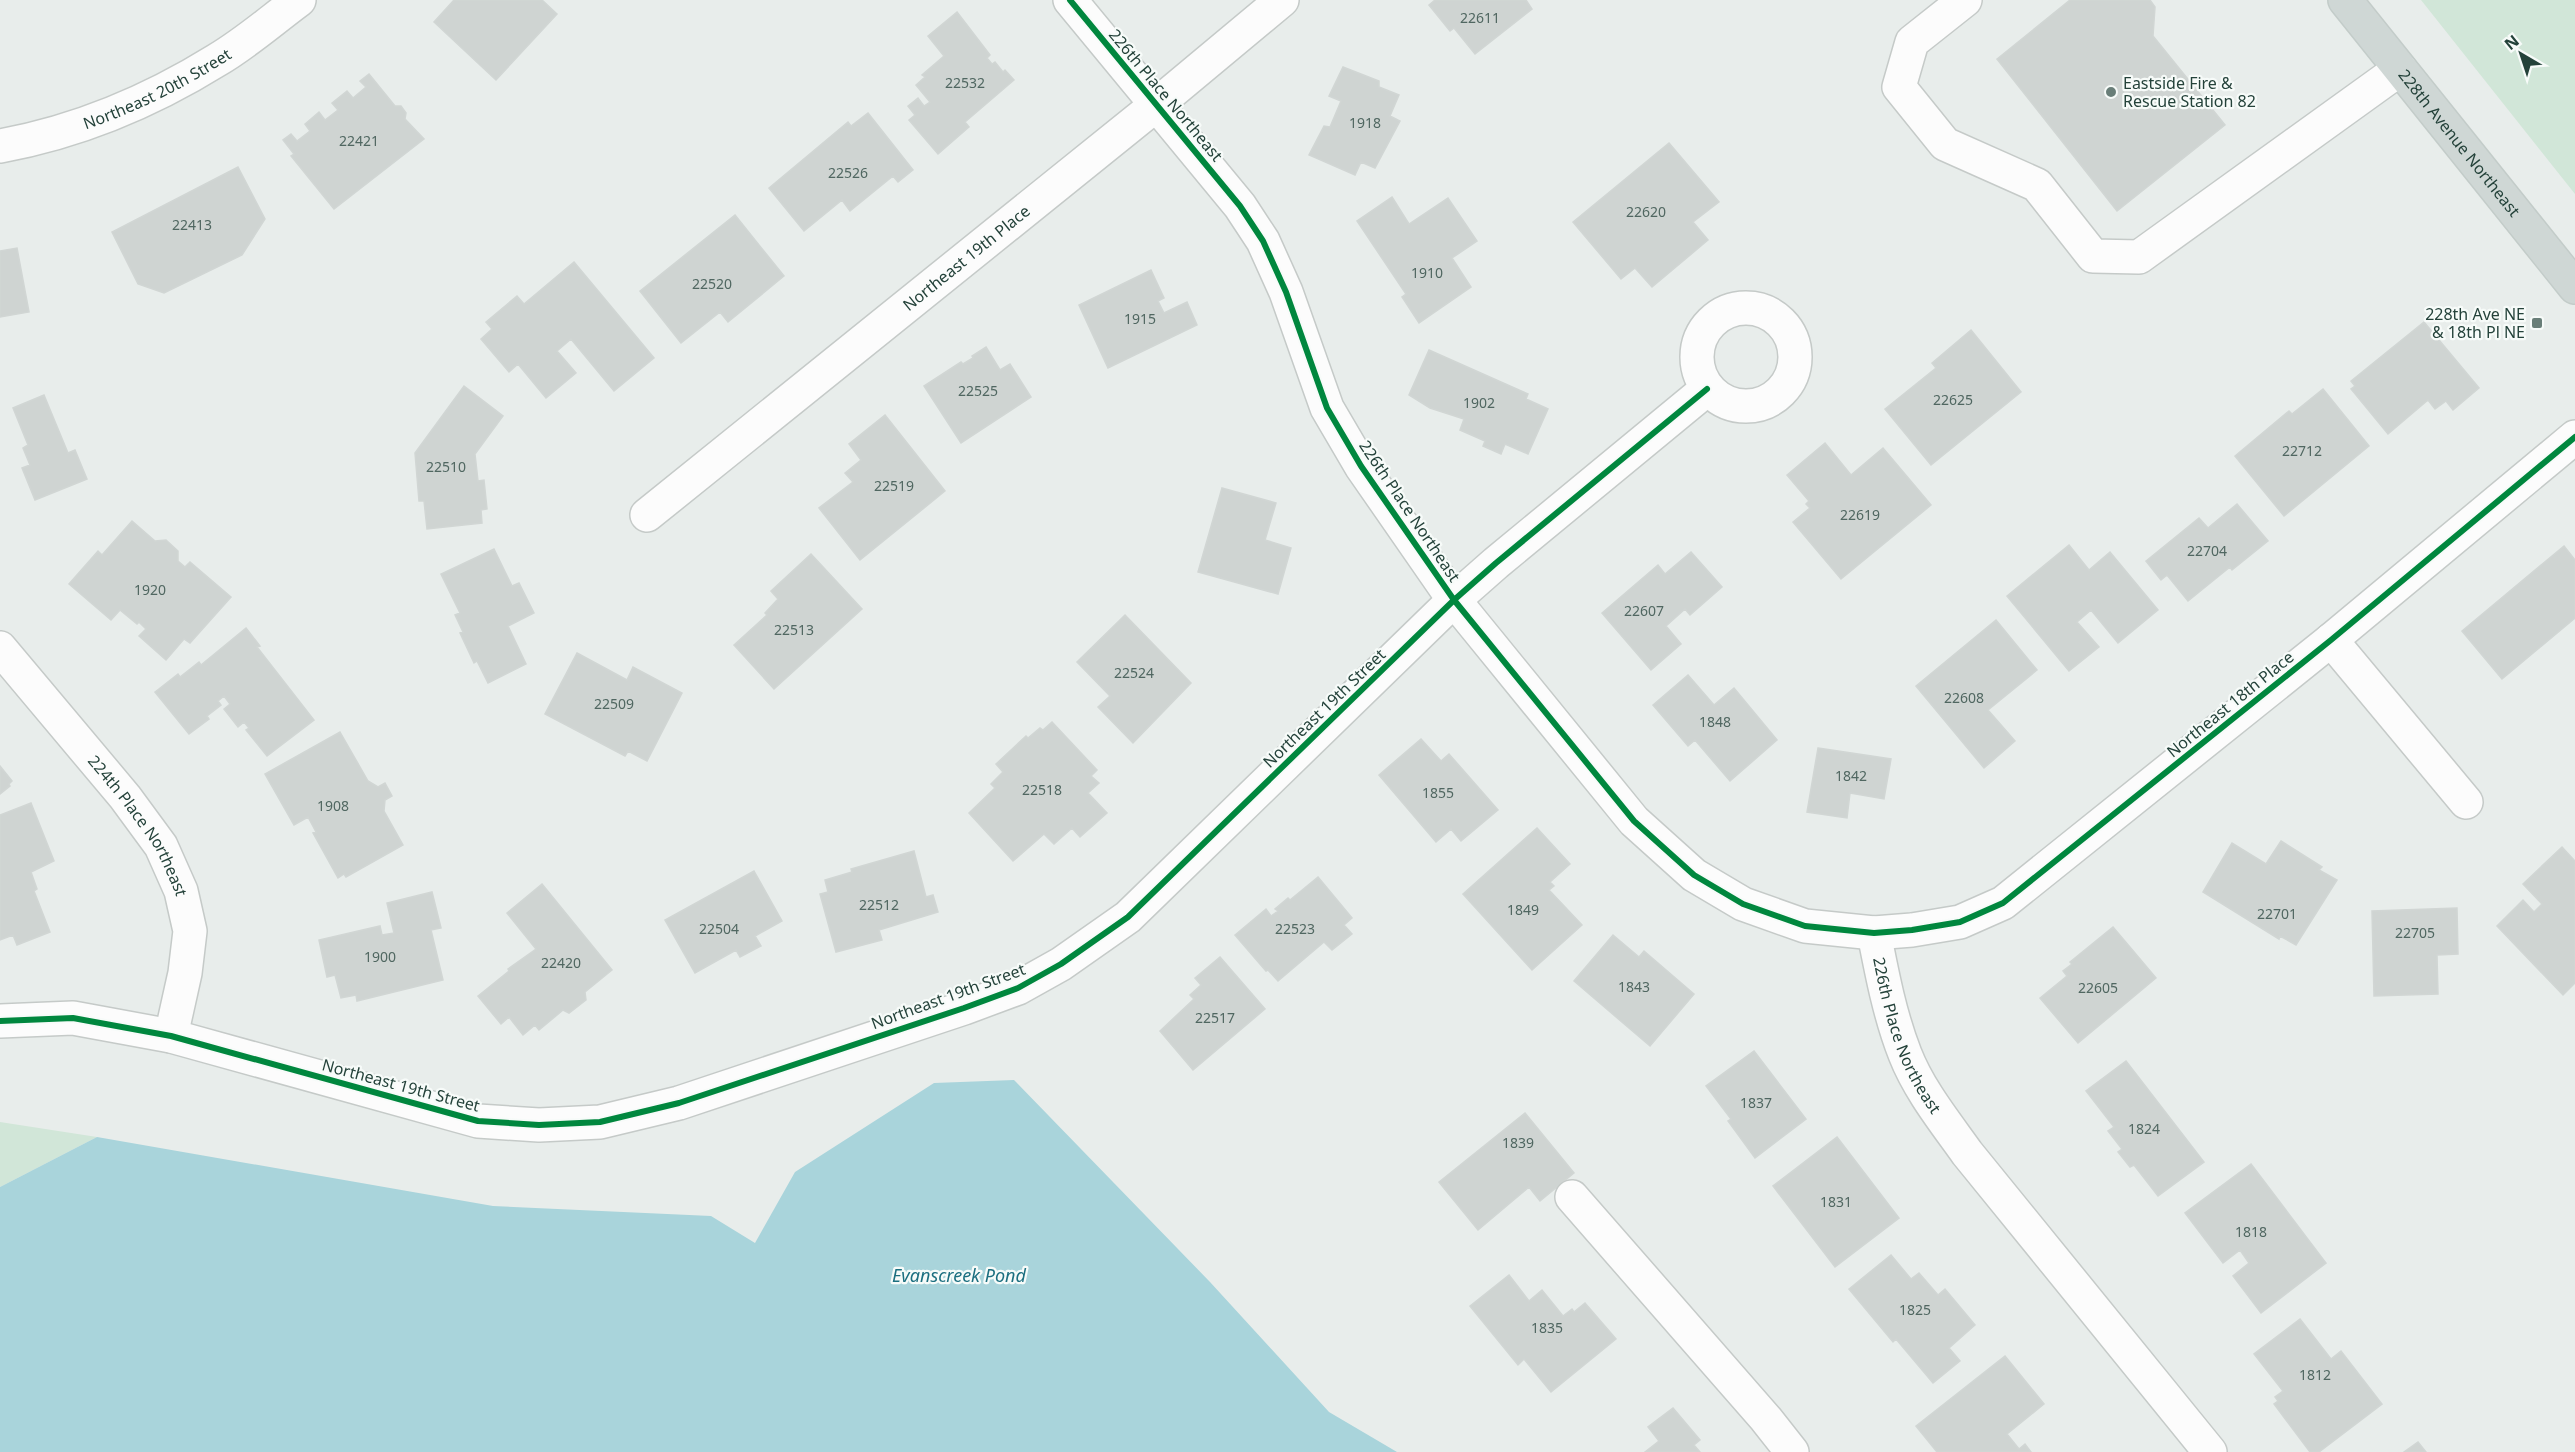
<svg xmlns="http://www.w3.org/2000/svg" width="2575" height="1452" viewBox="0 0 2575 1452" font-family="'Noto Sans',sans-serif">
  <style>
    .green { fill: #d1e6d8 }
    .water { fill: #a9d4db }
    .building { fill: #cfd4d2; stroke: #d1d6d4; stroke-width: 1.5 }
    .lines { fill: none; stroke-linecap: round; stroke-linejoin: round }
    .minor-casing { stroke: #c5cac8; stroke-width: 36 }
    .major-casing { stroke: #c3ccc9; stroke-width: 36 }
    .minor { stroke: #fcfcfc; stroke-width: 33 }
    .major { stroke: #cfd7d5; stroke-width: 33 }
    .cycleway-casing { stroke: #f7fbf9; stroke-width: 10 }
    .cycleway { stroke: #00873e; stroke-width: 6 }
    .poi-dot { fill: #697e78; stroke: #f7fbf9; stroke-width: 2 }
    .labels { text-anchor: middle; stroke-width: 4.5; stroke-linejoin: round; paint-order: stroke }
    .number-label { font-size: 14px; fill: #506761 }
    .poi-label { font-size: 16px; fill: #24423a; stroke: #f7fbf9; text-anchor: start }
    .street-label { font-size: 16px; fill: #24423a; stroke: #f7fbf9 }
    .water-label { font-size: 18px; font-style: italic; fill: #1c6f80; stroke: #f7fbf9 }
  </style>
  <rect width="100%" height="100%" fill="#e8edeb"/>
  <path class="green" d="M2421,0H2575V194Z
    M0,1122L97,1137L0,1187Z"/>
  <path class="water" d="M1014,1080L1210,1282L1329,1412L1397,1452H0V1187L97,1137L493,1206L711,1216L755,1243L795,1172L934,1083Z"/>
  <path class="building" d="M454,0H542L557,14L496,80L434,22Z
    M1435,0H1526L1532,9L1475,54L1454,28L1450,31L1429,5Z
    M2070,0H2150L2155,7L2153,36L2225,125L2117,211L1997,59Z
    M957,12L990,55L987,58L992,64L995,62L1003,72L1005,70L1014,80L965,122L969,127L938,154L909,120L915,115L908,106L918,98L924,106L930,102L916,85L925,77L922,75L944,56L928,36Z
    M1343,67L1379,81V87L1399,95L1390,116L1400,121L1375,168L1361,162L1355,175L1309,155L1324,126L1330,127L1341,101L1329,96Z
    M369,74L395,106H401L406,113L405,119L424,139L334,209L291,156L294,154L283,140L291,134L297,141L310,131L305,124L319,112L325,120L338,110L332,103L347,91L353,98L366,87L360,81Z
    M868,113L913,170L898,182L893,176L850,211L842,200L804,231L769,188L848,122L851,126Z
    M1669,143L1719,202L1693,222L1708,240L1652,287L1635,268L1621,279L1573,222Z
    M238,167L265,219L242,255L164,293L138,284L112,232Z
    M1392,197L1409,224L1448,198L1477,241L1452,258L1471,287L1419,323L1402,297L1406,294L1357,221Z
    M735,215L784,276L728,322L720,312L681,343L640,291Z
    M17,248L29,312L0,317V251Z
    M574,262L654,358L614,391L571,339L557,351L576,373L546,398L518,364L509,372L481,339L492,329L486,322L517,296L524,304Z
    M1151,270L1164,298L1158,301L1164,313L1187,302L1197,325L1108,368L1079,305Z
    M2424,322L2479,388L2453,410L2446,401L2435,409L2428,400L2388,434L2351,389L2355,386L2351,381Z
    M1971,330L2021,392L1931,465L1885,409L1936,368L1932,363Z
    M986,347L1000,370L1010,364L1031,397L961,443L924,386L961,362L963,364L973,358L972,356Z
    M1429,350L1528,394L1526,399L1548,409L1528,454L1505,444L1501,454L1483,446L1485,441L1460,430L1464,419L1430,408L1409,395Z
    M464,386L503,416L475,454L478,481L484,480L487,509L481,510L482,523L427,529L424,501H419L415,453Z
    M2323,389L2369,446L2284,516L2235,456L2289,411L2292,414Z
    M44,395L68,453L75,450L87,479L35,500L22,468L30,465L23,448L28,445L13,408Z
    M885,415L945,491L860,560L819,508L853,482L845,473L861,460L849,444Z
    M1825,443L1851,475L1883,448L1931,505L1841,579L1793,522L1810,508L1806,504L1809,501L1787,475Z
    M1222,488L1276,503L1265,540L1291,548L1278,594L1198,572Z
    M2237,504L2268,541L2232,570L2230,567L2188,601L2167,575L2161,580L2146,561L2199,518L2208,528Z
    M132,521L155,541L166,540L178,551V561L185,567L190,562L231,597L190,643L184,639L166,660L139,636L146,629L139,622L137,624L120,610L111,620L69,584L98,551L102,555Z
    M2069,545L2089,570L2110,552L2158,610L2118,643L2091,610L2077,622L2099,647L2069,671L2007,596Z
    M2564,546L2575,560V618L2502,679L2462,631Z
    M494,549L512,586L519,583L534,613L508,626L526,664L488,683L477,661L474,663L460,633L463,632L455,615L460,613L441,574Z
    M1691,552L1722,587L1690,615L1685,609L1666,626L1681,644L1651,670L1602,613L1658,565L1665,574Z
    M811,554L862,609L774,689L734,645L767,615L765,613L778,599L771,591Z
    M1125,615L1191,683L1133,743L1098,707L1110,696L1077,662Z
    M1996,620L2037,670L1988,710L2015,741L1984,768L1916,686Z
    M246,628L260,646L257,647L314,720L267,756L246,730L249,728L244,722L238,727L224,709L230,704L224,696L218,701L221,705L207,716L209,719L189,734L155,692L178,674L180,677L199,662L201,665Z
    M577,653L627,680L633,667L682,693L647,761L628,751L625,756L545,714Z
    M1688,675L1714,705L1734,688L1777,740L1730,781L1695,740L1688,746L1653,705Z
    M1052,722L1097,770L1091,776L1099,783L1088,793L1107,813L1080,837L1072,828L1054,844L1044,834L1013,861L969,813L995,788L991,784L1003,772L996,764L1026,736L1028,738L1040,728L1043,730Z
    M340,732L368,781L378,787L385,783L392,796L385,800L384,811L403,845L346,877L344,874L338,878L313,833L316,832L308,817L294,825L265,774Z
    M1421,739L1441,761L1449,754L1498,810L1461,841L1451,829L1436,842L1379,775Z
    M1818,748L1891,759L1884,799L1850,793L1847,818L1807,812Z
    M0,766L12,781L9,784L10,786L0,794Z
    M31,803L54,861L31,872L37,889L34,891L50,932L17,945L13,935L0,940V815Z
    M1537,828L1570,864L1550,882L1554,886L1549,890L1582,925L1532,970L1463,894Z
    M2281,841L2322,867L2319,870L2337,880L2296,945L2280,936L2279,939L2203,892L2232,843L2266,864Z
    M2562,847L2575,861V983L2563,995L2497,926L2523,900L2534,912L2542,904L2523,884Z
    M914,851L926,897L933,895L938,912L879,930L882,940L836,952L820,894L828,892L825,880L852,872L851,869Z
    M754,871L782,921L755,936L761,946L740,957L736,950L695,973L665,920Z
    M1318,877L1352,918L1344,925L1352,934L1332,950L1324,942L1278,981L1268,970L1266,971L1235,935L1266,909L1271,916L1278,911L1275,909L1288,898L1290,900Z
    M542,884L612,970L585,992L586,1000L569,1013L563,1010L539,1030L535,1025L523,1035L509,1017L501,1024L478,996L509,971L508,969L536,949L507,913Z
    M432,892L441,928L431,930L443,980L357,1001L356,995L341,998L335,975L327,977L319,940L380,926L382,935L394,933L387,903Z
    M2457,908L2458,954L2437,955L2438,994L2374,996L2372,911Z
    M2113,927L2156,978L2078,1043L2040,998L2067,976L2063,971L2072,964L2070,962Z
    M1613,935L1639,957L1644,951L1694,994L1650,1046L1574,981Z
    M1220,957L1265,1009L1193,1070L1160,1031L1194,999L1190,995L1201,985L1195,978Z
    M1754,1051L1806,1119L1755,1158L1728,1121L1731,1119L1706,1086Z
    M2126,1061L2204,1162L2158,1196L2134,1165L2130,1167L2118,1152L2122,1149L2108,1131L2114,1127L2086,1091Z
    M1525,1113L1574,1173L1540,1201L1529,1187L1478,1230L1439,1182Z
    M1837,1137L1899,1218L1835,1267L1773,1186Z
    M2251,1164L2326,1263L2261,1313L2233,1276L2249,1263L2240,1250L2223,1263L2185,1213Z
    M1891,1255L1911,1279L1919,1273L1938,1295L1945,1289L1975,1325L1949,1348L1960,1361L1933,1383L1896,1339L1893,1342L1849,1289Z
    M1509,1275L1529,1301L1542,1290L1563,1316L1572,1309L1574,1312L1585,1303L1616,1339L1551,1392L1524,1359L1518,1365L1470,1306Z
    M2300,1319L2331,1359L2341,1351L2382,1404L2319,1452H2310L2274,1404L2278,1401L2275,1397L2283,1391L2254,1354Z
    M2005,1356L2044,1404L2007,1434L2019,1449L2025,1444L2031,1452H1937L1916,1426Z
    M1673,1408L1700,1440L1694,1445L1700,1452H1645L1659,1441L1648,1427Z
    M2418,1442L2426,1452H2404Z"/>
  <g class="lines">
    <g class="minor-casing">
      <g id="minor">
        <path d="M1070,0L1240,206L1263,241L1286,292L1327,408L1361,466L1454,600L1634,821L1694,875L1743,904L1805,926L1874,933L1912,930L1960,922L2003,903L2331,640L2575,437"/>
        <path d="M1965,0L1912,42L1899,87L1945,144L2037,185L2093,256L2139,257L2400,69"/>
        <path id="s1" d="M0,146C77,132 151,101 217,60C246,43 272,20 299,0"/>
        <circle cx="1746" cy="357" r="49"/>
        <path id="s2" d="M647,515L1156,105L1282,0"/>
        <path d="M2331,640L2466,802"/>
        <path id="s3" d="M0,648L125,797L161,846L181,891L190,931L185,973L171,1036"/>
        <path id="s4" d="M1874,933C1882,974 1890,1016 1905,1054C1919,1090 1945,1122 1967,1153L2210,1452"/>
        <path d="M0,1021L73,1018L171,1036L478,1121L539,1125L600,1122L679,1103L964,1008L1018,988L1061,964L1128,917L1454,600L1496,563L1707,389"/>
        <path d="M1572,1197L1766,1419L1792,1452"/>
      </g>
    </g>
    <g class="major-casing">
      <g id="major">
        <path id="s5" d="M2345,0L2575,287"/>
      </g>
    </g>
    <use href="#minor" class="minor"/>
    <use href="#major" class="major"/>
    <g class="cycleway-casing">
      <path id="cycleway" d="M1070,0L1240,206L1263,241L1286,292L1327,408L1361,466L1454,600L1634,821L1694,875L1743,904L1805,926L1874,933L1912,930L1960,922L2003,903L2331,640L2575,437
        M0,1021L73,1018L171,1036L478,1121L539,1125L600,1122L679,1103L964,1008L1018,988L1061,964L1128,917L1454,600L1496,563L1707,389"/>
    </g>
    <use href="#cycleway" class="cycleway"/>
  </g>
  <g class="poi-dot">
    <circle cx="2111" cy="92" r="6"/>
    <rect x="2531" y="317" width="12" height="12" rx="3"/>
  </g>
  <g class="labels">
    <g class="number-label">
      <text x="1480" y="23">22611</text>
      <text x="965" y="88">22532</text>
      <text x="1365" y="128">1918</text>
      <text x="359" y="146">22421</text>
      <text x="848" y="178">22526</text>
      <text x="1646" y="217">22620</text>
      <text x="192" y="230">22413</text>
      <text x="1427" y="278">1910</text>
      <text x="712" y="289">22520</text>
      <text x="1140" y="324">1915</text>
      <text x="978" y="396">22525</text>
      <text x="1953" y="405">22625</text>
      <text x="1479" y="408">1902</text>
      <text x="2302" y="456">22712</text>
      <text x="446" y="472">22510</text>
      <text x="894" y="491">22519</text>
      <text x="1860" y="520">22619</text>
      <text x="2207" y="556">22704</text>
      <text x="150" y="595">1920</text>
      <text x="1644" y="616">22607</text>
      <text x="794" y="635">22513</text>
      <text x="1134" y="678">22524</text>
      <text x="1964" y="703">22608</text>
      <text x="614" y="709">22509</text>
      <text x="1715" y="727">1848</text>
      <text x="1851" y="781">1842</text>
      <text x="1042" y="795">22518</text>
      <text x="1438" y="798">1855</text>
      <text x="333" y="811">1908</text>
      <text x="879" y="910">22512</text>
      <text x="1523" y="915">1849</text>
      <text x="2277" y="919">22701</text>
      <text x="719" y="934">22504</text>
      <text x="1295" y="934">22523</text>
      <text x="2415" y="938">22705</text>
      <text x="380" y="962">1900</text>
      <text x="561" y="968">22420</text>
      <text x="1634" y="992">1843</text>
      <text x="2098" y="993">22605</text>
      <text x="1215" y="1023">22517</text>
      <text x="1756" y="1108">1837</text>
      <text x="2144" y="1134">1824</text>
      <text x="1518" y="1148">1839</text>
      <text x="1836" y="1207">1831</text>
      <text x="2251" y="1237">1818</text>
      <text x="1915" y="1315">1825</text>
      <text x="1547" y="1333">1835</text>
      <text x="2315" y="1380">1812</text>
    </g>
    <g class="poi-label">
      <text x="2123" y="89">Eastside Fire &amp;<tspan x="2123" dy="18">Rescue Station 82</tspan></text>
      <text x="2525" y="320" text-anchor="end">228th Ave NE<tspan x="2525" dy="18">&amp; 18th Pl NE</tspan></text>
    </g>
    <g class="street-label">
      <text dy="6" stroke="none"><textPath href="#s1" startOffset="168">Northeast 20th Street</textPath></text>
      <text transform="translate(1166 95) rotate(50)" y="6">226th Place Northeast</text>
      <text dy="6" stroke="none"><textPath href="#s5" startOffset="183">228th Avenue Northeast</textPath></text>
      <text dy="6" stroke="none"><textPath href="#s2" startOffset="410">Northeast 19th Place</textPath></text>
      <text transform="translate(1410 511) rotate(56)" y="6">226th Place Northeast</text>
      <text transform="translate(2230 704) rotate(-39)" y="6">Northeast 18th Place</text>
      <text transform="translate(1324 708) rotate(-44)" y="6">Northeast 19th Street</text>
      <text dy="6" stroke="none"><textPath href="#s3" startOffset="226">224th Place Northeast</textPath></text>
      <text transform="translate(948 996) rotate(-20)" y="6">Northeast 19th Street</text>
      <text dy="6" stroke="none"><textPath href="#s4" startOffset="108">226th Place Northeast</textPath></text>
      <text transform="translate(401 1085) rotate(15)" y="6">Northeast 19th Street</text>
    </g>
    <g class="water-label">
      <text x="959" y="1282">Evanscreek Pond</text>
    </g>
  </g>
  <g transform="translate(2521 54) rotate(321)" stroke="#f7fbf9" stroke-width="4.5" paint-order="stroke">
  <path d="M0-4.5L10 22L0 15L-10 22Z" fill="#24423a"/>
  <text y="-9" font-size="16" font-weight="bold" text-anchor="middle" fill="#24423a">N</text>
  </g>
</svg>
